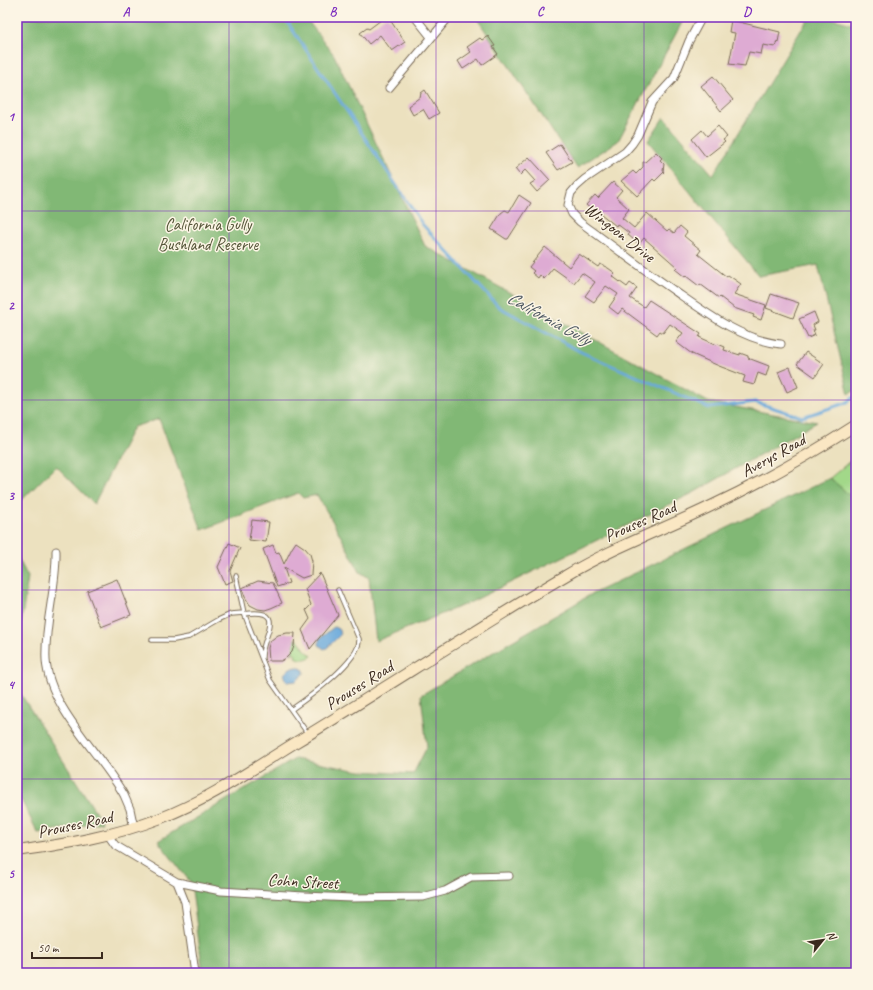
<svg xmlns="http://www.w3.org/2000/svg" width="873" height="990" viewBox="0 0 873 990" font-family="Caveat,sans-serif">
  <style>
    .green { fill: #a2d889; stroke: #6e8154 }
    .forest { fill: #81b875; stroke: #5e714a }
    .water { fill: #69a9dc; stroke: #526a7d }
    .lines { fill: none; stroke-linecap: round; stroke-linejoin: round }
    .stream { stroke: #69a9dc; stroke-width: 3 }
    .building { fill: #deabd3 }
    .lane-casing { stroke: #796a56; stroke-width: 5.5 }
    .street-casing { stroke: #796a56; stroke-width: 9 }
    .secondary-casing { stroke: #796a56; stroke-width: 12 }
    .lane { stroke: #fff; stroke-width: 3.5 }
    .street { stroke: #fff; stroke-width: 7 }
    .secondary { stroke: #fae7c3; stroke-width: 10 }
    .grid { fill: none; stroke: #7b2cbf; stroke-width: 1; stroke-opacity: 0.55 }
    .labels { text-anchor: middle; stroke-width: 3; stroke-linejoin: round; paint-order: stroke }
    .park-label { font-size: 17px; fill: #555639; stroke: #fcf5e5 }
    .street-label { font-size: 17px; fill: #3b2a1e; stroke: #fcf5e5 }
    .water-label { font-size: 18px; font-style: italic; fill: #4b5660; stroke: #fcf5e5 }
    .neatline { fill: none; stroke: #7b2cbf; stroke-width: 1.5 }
    .grid-label { font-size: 13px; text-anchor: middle; font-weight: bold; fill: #7b2cbf }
  </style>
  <rect width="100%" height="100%" fill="#fcf5e5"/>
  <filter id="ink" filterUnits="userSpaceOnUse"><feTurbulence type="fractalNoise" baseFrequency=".025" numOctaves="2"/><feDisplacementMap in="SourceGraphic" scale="8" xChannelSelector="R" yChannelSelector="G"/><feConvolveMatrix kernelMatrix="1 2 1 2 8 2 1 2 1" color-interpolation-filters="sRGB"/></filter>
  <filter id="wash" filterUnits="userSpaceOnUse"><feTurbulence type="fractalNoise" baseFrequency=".012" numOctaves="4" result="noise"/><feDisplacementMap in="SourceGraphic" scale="16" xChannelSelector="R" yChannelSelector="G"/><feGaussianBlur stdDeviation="0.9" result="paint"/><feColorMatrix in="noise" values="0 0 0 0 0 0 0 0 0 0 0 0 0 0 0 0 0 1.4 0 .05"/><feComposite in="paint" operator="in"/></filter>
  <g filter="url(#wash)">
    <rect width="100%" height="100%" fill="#ece1bf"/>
    <path class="green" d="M856,456V501L830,478Z
      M296,639L300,642L305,650L312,656C306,660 301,660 295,657L296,654L293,652L292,654H291L294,646V640Z"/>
    <path class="forest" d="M17,17H305L334,55L425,246L708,402L817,422L693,493L471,602L376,641L369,578L360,572L333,522L317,495L303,498L298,493L202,530L159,419L133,427L94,504L56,466L17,505Z
      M476,17H685L618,141L577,168Z
      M809,17H826L856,25V390L849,394L818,265L759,276L648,141L664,117L713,175Z
      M830,478L856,501V973H203L191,883L158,841L295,759L360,771L413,774L427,747L421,695L590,595Z
      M17,556L28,577L17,653Z
      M17,688L102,822L38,833L17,792Z"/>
    <path class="water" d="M334,627L338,629L341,634L327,648L324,649L319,645V639Z
      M298,667L304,670V674L296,681L287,682L284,674L290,668Z"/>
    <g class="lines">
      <path class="stream" d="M284,17L423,225L499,307L581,352L709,408L755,402L802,417L846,403L856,396"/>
    </g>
    <g id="blocks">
      <path class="building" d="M385,17H388L405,42L392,51L380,35L369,44L360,33L367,28L369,29Z
        M731,20L780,32L778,42L777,41L775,47L763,45L761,54L749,52L745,66L729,64L735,33L729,32Z
        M488,36L495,46L493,47L498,54L482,65L478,59L463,69L458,61L471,52L467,47L480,38L482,40Z
        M713,76L733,100L721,111L701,86Z
        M425,90L439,113L429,119L423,109L413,115L408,106L420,97L421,93Z
        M718,126L727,137L723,140L725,142L706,157L692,139L702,130L707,136Z
        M560,144L572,162L558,170L546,153Z
        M656,152L662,158L660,160L664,164L663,171L664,172L655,181L653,179L637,196L621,181L633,171L636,174L643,167V162H645Z
        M529,157L550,180L537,192L530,184L535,181L525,170L520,175L515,169Z
        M613,182L622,190L616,197L629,209L622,218L634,228L647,213L667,231L669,229L674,233L680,226L687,232L684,236L701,250L698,254L727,277L728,275L741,284L734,294L766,305L761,320L753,317L754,315L734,308L720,297L719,298L700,284L699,286L686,276L685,277L675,269L677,267L644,238L639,244L628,235L629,233L617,224L616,226L601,214L599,216L586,205L595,195L598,198Z
        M519,195L531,203L508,239H506L491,229L501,213L505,210L509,212Z
        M545,247L569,267L579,254L598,267L600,264L608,268L615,273L612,276L627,287L630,283L637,288L630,298L644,307L649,300L701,334L699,337L717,345L718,344L725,347L724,350L740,355V353L748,356V358L769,366L766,376L758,373L754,385L743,382L745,376L719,366L692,354L676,342L683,333L670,324L663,333L660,331L657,335L622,309L618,314L609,307L618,294L606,286L594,302L585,296L595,282L582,273L574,283L553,268L544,279L540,275L538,278L532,273L534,271L529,267Z
        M771,294L799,303L793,318L766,308Z
        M814,312L818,322L813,325L815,330H813L815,335L808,338L799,319Z
        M806,352L824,364L815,377L797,364Z
        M790,367L798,387L787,392L778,372Z
        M252,520L269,522L266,542L249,540Z
        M296,542L305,548L310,554L312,561L311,575L302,578L284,568L289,583L277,587L263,549L273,545L276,553L279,552L284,564L292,548Z
        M229,543L240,548L230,571L233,581L225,584L218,567Z
        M320,573L338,615L310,649L302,630L310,619L306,610L311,605L305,589Z
        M117,579L131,615L101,627L87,591Z
        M258,581L273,583L282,603L271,608L265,610L258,609L250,605L245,597L242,588Z
        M287,633H295L294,646L292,652L286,658L281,661H269L268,648L270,641L278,635Z"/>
    </g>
  </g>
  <g filter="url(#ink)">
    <use href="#blocks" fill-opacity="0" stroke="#796a56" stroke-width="1"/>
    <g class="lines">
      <g class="lane-casing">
        <path id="lane" d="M236,576L244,613L270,680L308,734
          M244,614C290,607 261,637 262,657
          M152,640H174L189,637L218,620L231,614L244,613
          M292,709C308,698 361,660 359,639L338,590"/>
      </g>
      <g class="street-casing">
        <path id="street" d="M415,17L431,37
          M702,17L689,41L674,78L652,102L638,135L632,144L625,152L585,179L577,186L571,193L568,205L572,214L580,222C611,245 643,269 676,292C706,313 744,341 781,344
          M389,88L449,17
          M56,551C57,588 44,623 46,660C49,708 101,754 124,795L130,809L134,828
          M108,835L115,845L177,882L221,891L304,896L352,898L423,897L445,891L471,877L509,876
          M177,882L185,902L195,973"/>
      </g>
      <g class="secondary-casing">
        <path id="secondary" d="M17,851C66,844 115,836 161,818C208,800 251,770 293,744C384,689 473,630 565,576C610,549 659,531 707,508C758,484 808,456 856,425"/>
      </g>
      <use href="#lane" class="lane"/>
      <use href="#street" class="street"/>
      <use href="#secondary" class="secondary"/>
    </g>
  </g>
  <path class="grid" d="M229,17V973M436,17V973M644,17V973M17,211H856M17,400H856M17,590H856M17,779H856"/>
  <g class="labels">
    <g class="park-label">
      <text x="208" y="230">California Gully<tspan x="208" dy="20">Bushland Reserve</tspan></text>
    </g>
    <g class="street-label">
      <text transform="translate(620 232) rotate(38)" y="6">Wingoon Drive</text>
      <text transform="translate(773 455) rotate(-29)" y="6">Averys Road</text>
      <text transform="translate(640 521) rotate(-24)" y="6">Prouses Road</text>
      <text transform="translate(359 685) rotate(-32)" y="6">Prouses Road</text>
      <text transform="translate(75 824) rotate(-12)" y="6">Prouses Road</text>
      <text transform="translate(303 881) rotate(3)" y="6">Cohn Street</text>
    </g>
    <g class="water-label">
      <text transform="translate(549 318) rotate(29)" y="6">California Gully</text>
    </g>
  </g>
  <rect width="873" height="990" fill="none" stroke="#fcf5e5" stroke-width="44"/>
  <g transform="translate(823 940) rotate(60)" stroke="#fcf5e5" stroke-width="3" paint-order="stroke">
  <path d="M0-3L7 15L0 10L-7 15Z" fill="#3b2a1e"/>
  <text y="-6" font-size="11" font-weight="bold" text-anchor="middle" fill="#3b2a1e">N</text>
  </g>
  <path d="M32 952v6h70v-6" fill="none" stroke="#3b2a1e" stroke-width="2"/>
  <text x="38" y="952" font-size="12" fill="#3b2a1e" stroke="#fcf5e5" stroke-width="3" paint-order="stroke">50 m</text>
  <rect x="22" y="22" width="829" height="946" class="neatline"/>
  <g class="grid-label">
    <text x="126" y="16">A</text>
    <text x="333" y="16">B</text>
    <text x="540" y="16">C</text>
    <text x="747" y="16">D</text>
    <text x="11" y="121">1</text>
    <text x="11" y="310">2</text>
    <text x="11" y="500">3</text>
    <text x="11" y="689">4</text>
    <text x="11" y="878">5</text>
  </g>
</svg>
